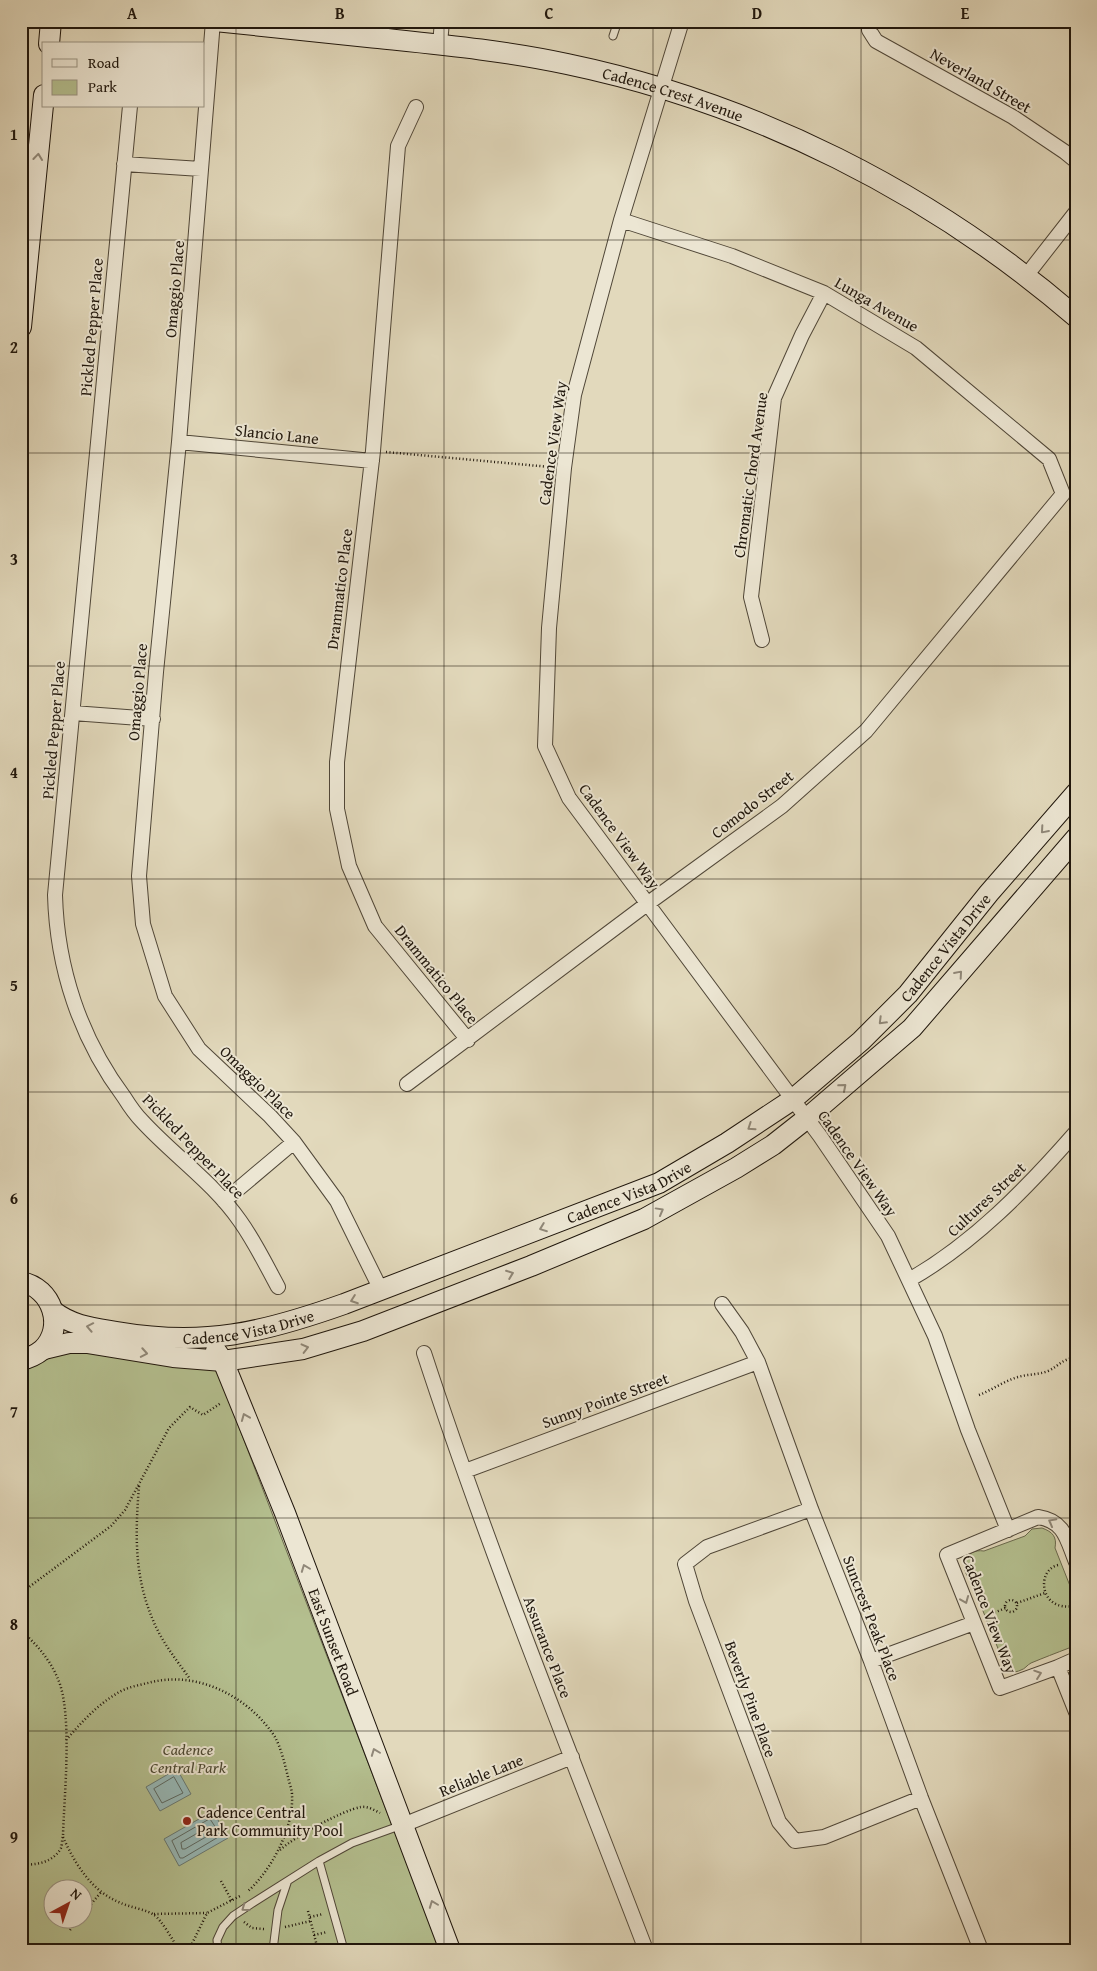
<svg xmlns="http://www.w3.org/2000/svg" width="1097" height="1971" viewBox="0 0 1097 1971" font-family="'Gentium Book Plus',serif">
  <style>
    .green { fill: #b4bf8f; stroke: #6a6a4e; fill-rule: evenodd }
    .water { fill: #97b9b8; stroke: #677873 }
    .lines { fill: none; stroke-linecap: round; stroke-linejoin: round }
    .shore { stroke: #5b6862; stroke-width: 1 }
    .lane-casing { stroke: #504738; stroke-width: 9 }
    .street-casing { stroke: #504738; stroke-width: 16 }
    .secondary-casing { stroke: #1f160c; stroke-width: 22 }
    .path { stroke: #1f160c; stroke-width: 2.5; stroke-dasharray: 1 2.5; stroke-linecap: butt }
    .lane { stroke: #ece6d3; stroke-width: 7 }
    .street { stroke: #ece6d3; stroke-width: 14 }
    .secondary { stroke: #ece6d3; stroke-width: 20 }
    .oneway { stroke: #908879 }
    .grid { fill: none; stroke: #1f160c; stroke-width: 1; stroke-opacity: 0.55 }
    .poi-dot { fill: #8f2418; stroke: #ece6d3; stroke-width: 2 }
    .labels { text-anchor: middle; stroke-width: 4; stroke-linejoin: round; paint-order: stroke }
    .street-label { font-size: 16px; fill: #1f160c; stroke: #ece6d3 }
    .park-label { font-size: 16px; font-style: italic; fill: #4c4933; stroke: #ece6d3 }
    .poi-label { font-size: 16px; fill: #1f160c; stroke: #ece6d3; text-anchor: start }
    .neatline { fill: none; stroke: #1f160c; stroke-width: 2 }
    .grid-label { font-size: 16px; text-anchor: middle; font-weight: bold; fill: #1f160c }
  </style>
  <rect width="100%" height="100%" fill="#e2d9bc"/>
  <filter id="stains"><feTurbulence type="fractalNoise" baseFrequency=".004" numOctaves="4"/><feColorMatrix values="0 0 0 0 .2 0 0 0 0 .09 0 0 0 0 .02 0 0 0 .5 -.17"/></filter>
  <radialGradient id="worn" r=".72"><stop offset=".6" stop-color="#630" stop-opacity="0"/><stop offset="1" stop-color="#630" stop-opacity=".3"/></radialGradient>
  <path class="green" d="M76,1349L215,1365L440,1950H21V1364ZM52,1888H82V1918H52Z
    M1042,1528C1053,1532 1057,1537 1055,1548L1076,1601V1650L1069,1648C1056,1653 1043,1658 1031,1663C1027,1665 1025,1669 1021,1670C1007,1677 1000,1663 999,1651L971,1581C959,1569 964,1548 984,1551L1025,1536L1032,1529Z"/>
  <path class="water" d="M177,1769L191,1794L160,1811L146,1787Z
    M213,1811L228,1838L179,1866L164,1839Z"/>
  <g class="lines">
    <path class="shore" d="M174,1777L183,1793L162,1803L154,1789Z
      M210,1819L220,1834V1836L183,1858H180L172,1841Z
      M207,1828L210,1829L211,1834L185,1849H182L181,1843Z"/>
    <g class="lane-casing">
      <path id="lane" d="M665,21L680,27
        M613,36L618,21
        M319,1861L344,1950
        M218,1950L217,1940L223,1927L233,1916L251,1904L319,1861L352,1843L402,1825
        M273,1950L278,1910L287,1883"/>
    </g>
    <g class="street-casing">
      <path id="street" d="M213,21L179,442L156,672L139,876L143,924L165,996L199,1049L270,1116L294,1142L337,1201L381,1290
        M682,21L621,220L574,395L564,468L549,628L545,746L569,798L820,1136L888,1236L935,1336L968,1430L1008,1530
        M872,21L869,30L876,41L1013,117L1065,152L1076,161
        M440,44L442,21
        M130,106L55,895C57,968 80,1038 124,1097C129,1105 135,1114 142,1121C173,1155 214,1183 240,1221C255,1242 266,1265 278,1287
        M416,107L398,146L373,451L337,762V809L349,866L375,926L468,1040
        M124,164L201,169
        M1026,276L1076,212
        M179,442L372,461
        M762,640L751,597L774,398L802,335L824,293
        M73,713L153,719
        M407,1084L647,904L782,806L866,731L1063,494L1049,459L916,348L824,293L732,256L621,220
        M224,1201L294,1142
        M909,1280C974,1243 1027,1188 1076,1132
        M722,1304L742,1332L758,1362L811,1509L871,1661L921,1798L981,1950
        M424,1353C490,1555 570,1752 646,1950
        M465,1471L758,1362
        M811,1509L707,1547L685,1564L696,1601L779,1822L795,1841L824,1837L921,1798
        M1076,1562C1067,1540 1065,1521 1038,1517L947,1555L1000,1688L1058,1667L1076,1659
        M871,1661L974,1623
        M1058,1667L1076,1712
        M403,1825L572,1757"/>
    </g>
    <g class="secondary-casing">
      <g id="secondary">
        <path id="s1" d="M215,21C266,26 317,32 368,37C434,44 502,50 567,64C754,103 931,192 1076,317"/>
        <path d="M49,44L51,21"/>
        <path d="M21,327L44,95"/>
        <path d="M21,1282C52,1287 66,1328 42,1350C36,1355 29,1358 21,1360"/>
        <path id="s2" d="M53,1311C72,1326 93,1328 117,1332C204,1347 262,1333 344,1304L659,1183L727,1143L792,1100L861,1041L908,994L989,893L1076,793"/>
        <path d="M44,1349L69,1343H87L173,1357L223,1361L303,1349L363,1331L531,1266L644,1219L736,1168L773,1145L806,1119L912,1028L1076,838"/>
        <path id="s3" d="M216,1351L223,1361L285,1513L450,1950"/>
      </g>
    </g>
    <path class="path" d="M386,452L550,467
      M979,1395C992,1390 1004,1381 1018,1377C1028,1374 1038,1375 1048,1371C1059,1366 1063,1358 1076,1358
      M139,1486C135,1537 134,1580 156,1627C165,1646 178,1662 190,1679
      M1058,1565C1036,1570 1039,1612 1074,1606
      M21,1593L111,1526L125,1510L169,1428L190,1407L203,1415L221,1403
      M1005 1606a6 6 0 1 1 12 0a6 6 0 1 1-12 0Z
      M1017,1603L1045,1593
      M988,1615L1006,1608
      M21,1631C37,1644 50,1660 58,1679C73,1714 64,1796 63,1836C62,1839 62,1845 61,1848C54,1862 35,1866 21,1864
      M66,1740C81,1723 96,1706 116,1694C126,1687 140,1685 152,1682C199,1671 249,1697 275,1737C281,1748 285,1765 288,1777C289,1783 292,1789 292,1795C294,1828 271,1871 247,1892
      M63,1837C75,1864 92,1892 121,1903C129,1907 148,1910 154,1915C161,1919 174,1942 179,1950
      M280,1850C294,1837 343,1810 361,1807C368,1806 374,1810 380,1813
      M221,1881L232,1901
      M308,1911L318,1950
      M154,1914L207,1913
      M82,1915L102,1891
      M310,1917L323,1914
      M244,1922L252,1928L264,1929
      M285,1927L311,1921
      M70,1930L79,1918
      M314,1935L327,1932
      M189,1950L207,1913L242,1895"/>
    <use href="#lane" class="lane"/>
    <use href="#street" class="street"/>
    <use href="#secondary" class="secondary"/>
  </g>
  <defs><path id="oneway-chevron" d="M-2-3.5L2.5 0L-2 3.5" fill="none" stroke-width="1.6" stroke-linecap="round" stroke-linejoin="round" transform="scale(1.25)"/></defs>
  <g class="oneway">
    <use href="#oneway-chevron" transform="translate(38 157) rotate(-84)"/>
    <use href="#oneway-chevron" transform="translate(1044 830) rotate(131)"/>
    <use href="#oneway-chevron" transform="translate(959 974) rotate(-49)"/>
    <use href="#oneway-chevron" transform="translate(882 1021) rotate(135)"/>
    <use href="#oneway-chevron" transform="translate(843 1087) rotate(-41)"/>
    <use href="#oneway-chevron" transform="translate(751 1127) rotate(146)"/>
    <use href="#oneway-chevron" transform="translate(660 1211) rotate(-29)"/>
    <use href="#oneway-chevron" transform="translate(543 1228) rotate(159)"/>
    <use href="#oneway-chevron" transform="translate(510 1274) rotate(-21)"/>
    <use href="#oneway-chevron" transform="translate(354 1300) rotate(160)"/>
    <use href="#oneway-chevron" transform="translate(90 1327) rotate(-169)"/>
    <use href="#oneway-chevron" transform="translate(305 1348) rotate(-14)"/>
    <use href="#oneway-chevron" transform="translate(144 1353) rotate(10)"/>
    <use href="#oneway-chevron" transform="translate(245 1417) rotate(-112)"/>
    <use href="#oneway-chevron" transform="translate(1052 1522) rotate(-151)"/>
    <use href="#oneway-chevron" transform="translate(305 1568) rotate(-111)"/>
    <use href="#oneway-chevron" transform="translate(965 1600) rotate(68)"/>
    <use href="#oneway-chevron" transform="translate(1038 1674) rotate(-19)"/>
    <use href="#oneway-chevron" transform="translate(375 1752) rotate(-111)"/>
    <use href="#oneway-chevron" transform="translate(433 1904) rotate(-111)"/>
    <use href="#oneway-chevron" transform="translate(245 1908) rotate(144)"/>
  </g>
  <path class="grid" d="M236,21V1950M444,21V1950M653,21V1950M861,21V1950M21,240H1076M21,453H1076M21,666H1076M21,879H1076M21,1092H1076M21,1305H1076M21,1518H1076M21,1731H1076"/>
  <circle class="poi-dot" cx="187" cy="1821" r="5"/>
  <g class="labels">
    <g class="street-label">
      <text transform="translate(981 80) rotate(30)" y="6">Neverland Street</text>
      <text dy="6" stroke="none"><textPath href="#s1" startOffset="465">Cadence Crest Avenue</textPath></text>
      <text transform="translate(174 289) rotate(-85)" y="6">Omaggio Place</text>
      <text transform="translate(877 304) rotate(30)" y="6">Lunga Avenue</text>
      <text transform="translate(91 327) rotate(-85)" y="6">Pickled Pepper Place</text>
      <text transform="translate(277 434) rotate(6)" y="6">Slancio Lane</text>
      <text transform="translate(552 443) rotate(-82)" y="6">Cadence View Way</text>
      <text transform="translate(750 475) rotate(-82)" y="6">Chromatic Chord Avenue</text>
      <text transform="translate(339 589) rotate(-83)" y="6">Drammatico Place</text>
      <text transform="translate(137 692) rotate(-85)" y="6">Omaggio Place</text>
      <text transform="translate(53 730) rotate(-85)" y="6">Pickled Pepper Place</text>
      <text transform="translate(752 804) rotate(-38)" y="6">Comodo Street</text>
      <text transform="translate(620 836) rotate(54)" y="6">Cadence View Way</text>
      <text dy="6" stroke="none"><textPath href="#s2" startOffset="1011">Cadence Vista Drive</textPath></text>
      <text transform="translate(437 974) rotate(51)" y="6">Drammatico Place</text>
      <text transform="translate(258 1082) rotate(44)" y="6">Omaggio Place</text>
      <text transform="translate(194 1146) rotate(46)" y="6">Pickled Pepper Place</text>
      <text transform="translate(858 1163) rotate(55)" y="6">Cadence View Way</text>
      <text dy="6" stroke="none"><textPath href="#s2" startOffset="606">Cadence Vista Drive</textPath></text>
      <text transform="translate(986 1199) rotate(-43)" y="6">Cultures Street</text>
      <text dy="6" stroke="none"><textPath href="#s2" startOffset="201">Cadence Vista Drive</textPath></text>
      <text transform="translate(605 1400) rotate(-20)" y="6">Sunny Pointe Street</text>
      <text transform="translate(990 1614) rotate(69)" y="6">Cadence View Way</text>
      <text transform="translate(872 1618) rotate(69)" y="6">Suncrest Peak Place</text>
      <text dy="6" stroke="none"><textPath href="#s3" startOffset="314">East Sunset Road</textPath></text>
      <text transform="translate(548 1647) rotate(69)" y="6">Assurance Place</text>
      <text transform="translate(751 1699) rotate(70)" y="6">Beverly Pine Place</text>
      <text transform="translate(481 1775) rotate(-22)" y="6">Reliable Lane</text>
    </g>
    <g class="park-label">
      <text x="188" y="1755">Cadence<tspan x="188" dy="18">Central Park</tspan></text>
    </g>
    <g class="poi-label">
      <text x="197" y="1818">Cadence Central<tspan x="197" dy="18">Park Community Pool</tspan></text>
    </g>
  </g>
  <rect width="1097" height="1971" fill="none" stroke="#e2d9bc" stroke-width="55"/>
  <rect x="42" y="42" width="162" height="65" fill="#ece6d3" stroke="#9a9383"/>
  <rect x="52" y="59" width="25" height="8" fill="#ece6d3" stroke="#9a9383"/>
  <text x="88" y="68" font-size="15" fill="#1f160c">Road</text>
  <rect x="52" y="80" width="25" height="15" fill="#b4bf8f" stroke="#9a9383"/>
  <text x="88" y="92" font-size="15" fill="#1f160c">Park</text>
  <g transform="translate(68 1904) rotate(40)"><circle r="24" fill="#ece6d3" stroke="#9a9383"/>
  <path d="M0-4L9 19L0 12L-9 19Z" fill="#8f2418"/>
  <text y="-8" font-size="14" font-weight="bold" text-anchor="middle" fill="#1f160c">N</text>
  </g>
  <rect x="28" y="28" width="1042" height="1916" class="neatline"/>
  <g class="grid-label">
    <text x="132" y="19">A</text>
    <text x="340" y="19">B</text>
    <text x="549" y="19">C</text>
    <text x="757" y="19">D</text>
    <text x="965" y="19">E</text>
    <text x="14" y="140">1</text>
    <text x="14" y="353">2</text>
    <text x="14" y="565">3</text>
    <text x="14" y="778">4</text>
    <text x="14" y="991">5</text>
    <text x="14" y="1204">6</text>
    <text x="14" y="1417">7</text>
    <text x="14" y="1630">8</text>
    <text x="14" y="1843">9</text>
  </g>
  <rect width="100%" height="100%" filter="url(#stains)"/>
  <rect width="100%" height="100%" fill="url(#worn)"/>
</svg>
